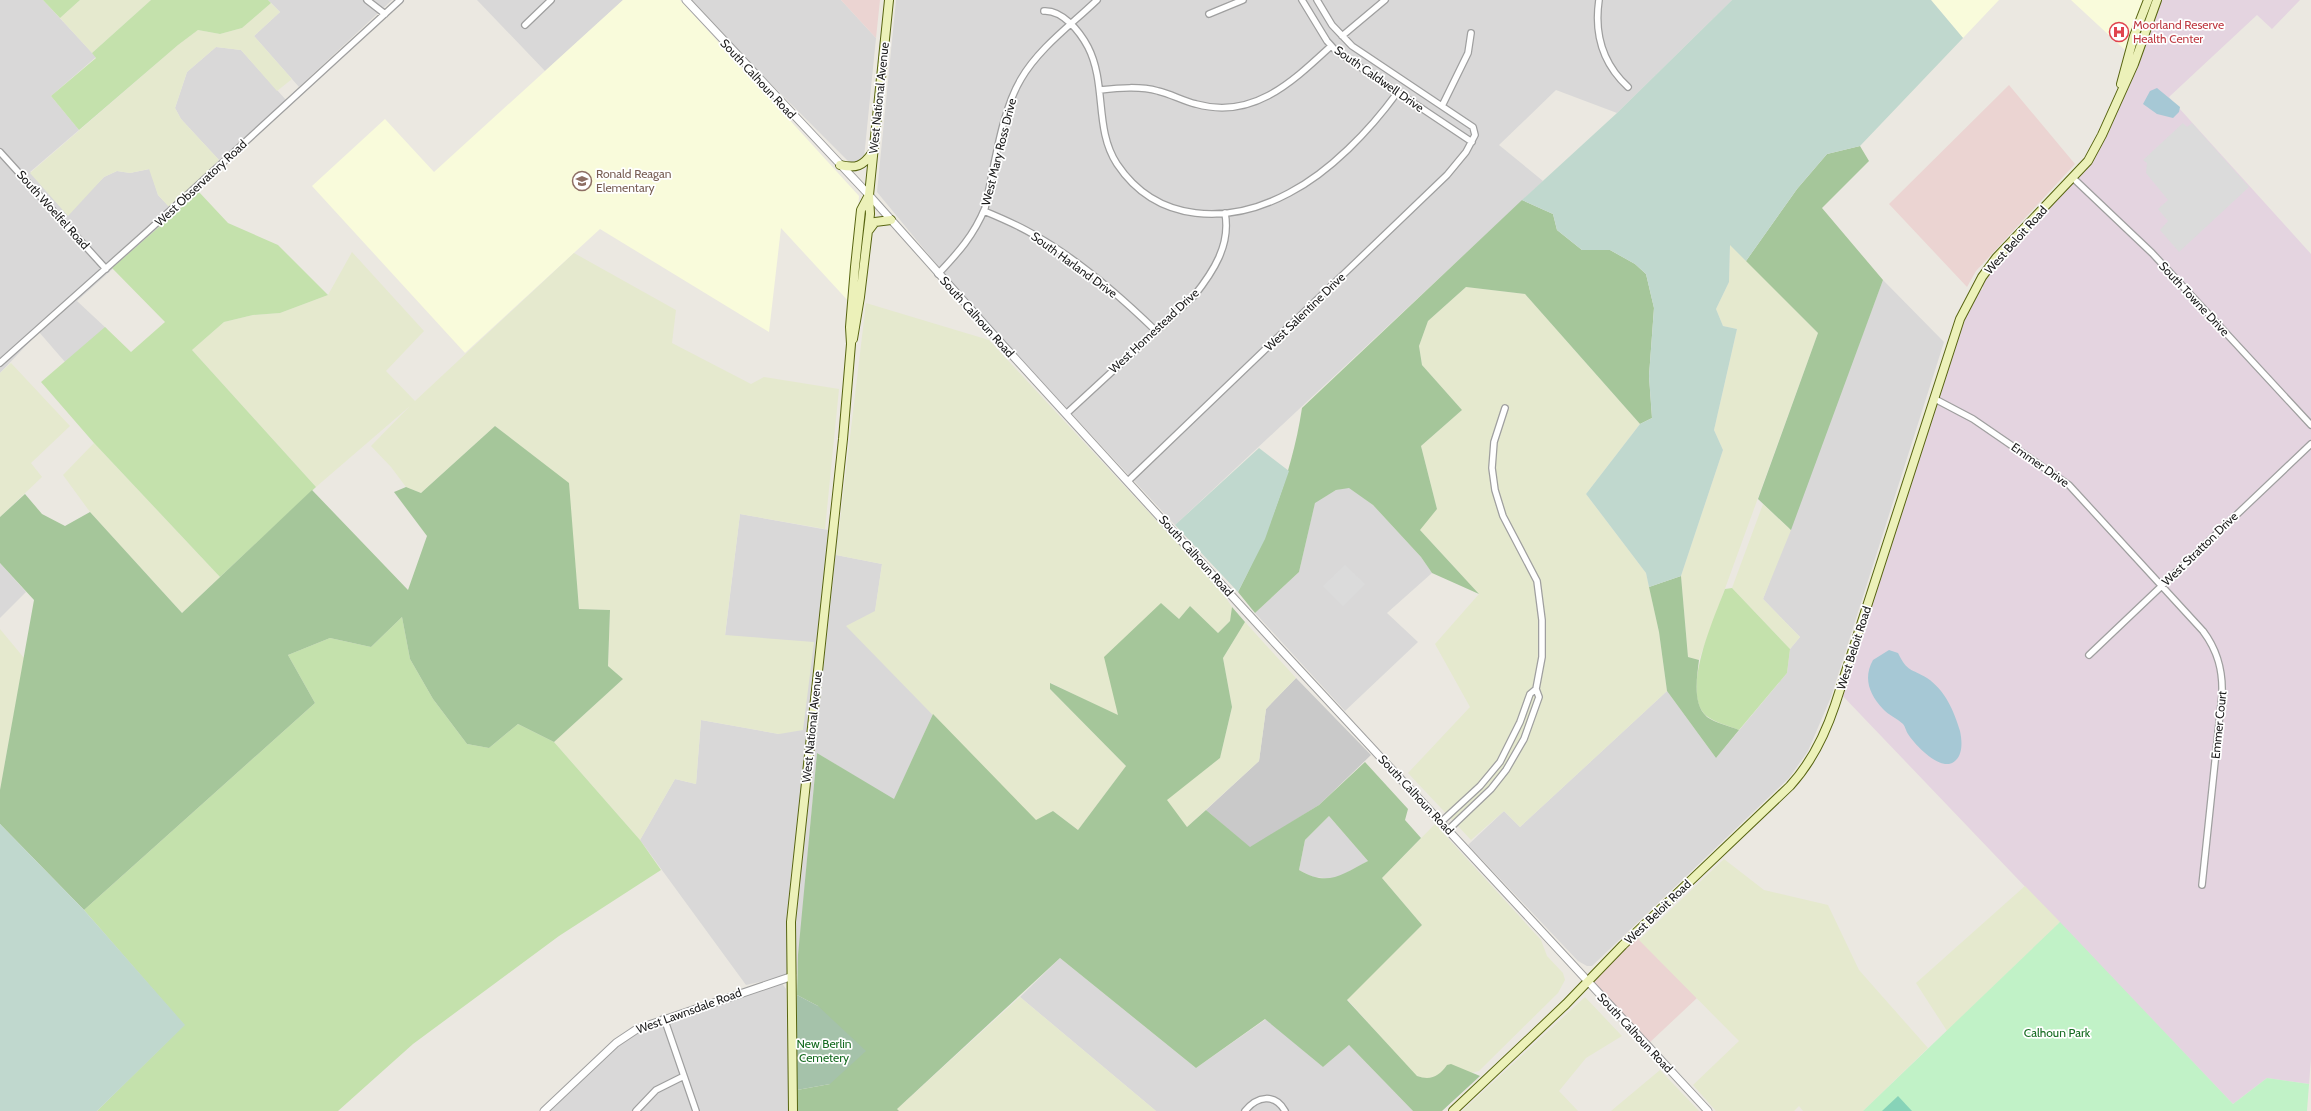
<svg xmlns="http://www.w3.org/2000/svg" width="2311" height="1111" viewBox="0 0 2311 1111" font-family="Cabin,sans-serif">
  <style>
    .residential { fill: #d9d8d8 }
    .commercial { fill: #ebd4d2 }
    .industrial { fill: #e4d4e0 }
    .education { fill: #f9fbdb }
    .religious { fill: #c9c9c9 }
    .farmland { fill: #e5e9ce }
    .grass { fill: #c4e1ac }
    .forest { fill: #a5c69a; fill-rule: evenodd }
    .wetland { fill: #c0d8ce }
    .cemetery { fill: #a5c2aa }
    .park { fill: #c1f2c7 }
    .pitch { fill: #87d3b8 }
    .parking { fill: #dbdbdb }
    .water { fill: #a6c8d5 }
    .lines { fill: none; stroke-linecap: round; stroke-linejoin: round }
    .minor-casing { stroke: #9f9f9f; stroke-width: 8 }
    .tertiary-casing { stroke: #9f9f9f; stroke-width: 9 }
    .secondary-casing { stroke: #576410; stroke-width: 10 }
    .minor { stroke: #fff; stroke-width: 5.5 }
    .tertiary { stroke: #fff; stroke-width: 7 }
    .secondary { stroke: #ecf1b9; stroke-width: 8 }
    .labels { text-anchor: middle; stroke-width: 3.5; stroke-linejoin: round; paint-order: stroke }
    .health-label { font-size: 12px; fill: #be3a42; stroke: #fff; text-anchor: start }
    .street-label { font-size: 12px; fill: #1b1b1b; stroke: #fff }
    .education-label { font-size: 12px; fill: #785e54; stroke: #fff; text-anchor: start }
    .park-label { font-size: 12px; fill: #166b21; stroke: #fff }
  </style>
  <rect width="100%" height="100%" fill="#ebe8e1"/>
  <path class="residential" d="M0,0H43L96,57L51,96L79,130L30,172L91,190L104,177L117,171L130,173L150,169L158,195L175,213L77,301L107,329L65,362L39,332L0,373Z
    M268,0H392L299,87L254,36L280,12Z
    M477,0H623L545,71Z
    M692,0H841L876,38L864,158L862,161L851,164L768,81Z
    M896,0H1732L1617,113L1556,90L1499,145L1543,181L1175,525L966,300L877,192Z
    M216,47L241,50L286,100L219,160L181,119L175,108L187,72Z
    M1883,280L1944,342L1831,697L1808,751L1789,778L1592,966H1587L1578,961L1468,845L1504,811L1520,827L1667,691L1716,758L1787,673L1790,649L1800,637L1763,599Z
    M1349,487L1373,505L1421,557L1432,573L1387,613L1418,642L1345,711L1255,613L1299,572L1315,502L1336,490Z
    M740,514L839,532L836,555L882,564L875,612L847,626L933,714L894,800L817,753L797,974L746,985L640,840L675,779L696,784L701,720L779,734L814,643L725,636Z
    M0,563L26,592L0,618Z
    M1329,816L1368,861L1335,879L1313,877L1299,870L1305,840Z
    M1060,958L1196,1068L1266,1019L1323,1067L1349,1045L1413,1111H1156L1020,997Z
    M782,983L786,989L789,1111H546L613,1048L633,1034Z"/>
  <path class="commercial" d="M841,0H880L876,38Z
    M2009,85L2075,164L1976,271L1967,287L1889,204Z
    M1634,934L1697,998L1647,1045L1588,981Z"/>
  <path class="industrial" d="M2153,0H2300L2272,29L2257,15L2169,97L2311,254V1059L2309,1084L2267,1078L2233,1104L1839,692L1970,297L1983,289L1982,277L2088,160L2130,63Z"/>
  <path class="education" d="M623,0H680L859,196L851,304L781,228L769,332L600,229L465,353L312,186L385,119L434,172Z
    M1931,0H1999L1963,38Z
    M2071,0H2144L2125,50Z"/>
  <path class="religious" d="M1296,678L1371,755L1319,805L1250,848L1206,810L1259,761L1266,709Z"/>
  <path class="farmland" d="M80,0H151L92,53L60,18Z
    M271,3L280,12L254,36L292,79L277,91L241,50L216,47L187,72L175,108L181,119L219,160L170,208L158,195L149,169L130,173L117,171L104,177L68,216L30,173L178,45L198,30L220,34L242,28Z
    M1730,244L1818,333L1699,660L1688,657L1681,576L1723,450L1714,430L1737,329L1723,326L1716,309L1729,282Z
    M352,252L424,331L386,371L415,401L574,253L676,310L672,343L751,384L764,377L839,389L825,529L740,514L725,635L814,642L803,730L779,734L701,720L696,784L675,779L640,840L554,742L623,679L608,666L610,610L579,609L568,483L495,426L421,493L406,487L391,467L371,446L410,406L316,487L192,350L224,322L253,315L280,313L328,295Z
    M1466,287L1525,294L1640,424L1586,494L1646,573L1659,632L1667,691L1520,827L1504,811L1471,840L1408,773L1470,707L1435,644L1479,594L1419,529L1437,509L1421,446L1462,410L1422,365L1419,346L1428,321Z
    M866,303L989,340L1220,589L1232,607L1230,621L1218,633L1190,606L1179,619L1161,603L1118,716L1051,683L1050,689L1126,766L1078,830L1053,811L1036,821L846,626L875,611L882,564L836,555Z
    M11,363L70,426L31,463L42,477L0,517V373Z
    M94,443L220,577L182,613L90,512L63,475Z
    M1763,504L1791,530L1763,599L1800,637L1790,649L1732,588Z
    M1245,622L1296,678L1266,709L1259,761L1187,827L1166,800L1220,758L1232,707L1223,658Z
    M0,629L24,658L0,790Z
    M1435,824L1541,940L1547,956L1563,973L1565,980L1558,993L1479,1071L1471,1073L1451,1065L1440,1075L1426,1079L1415,1075L1347,999L1422,925L1382,878Z
    M1724,859L1764,890L1828,905L1859,970L1928,1048L1863,1111H1803L1799,1106L1794,1111H1716L1693,1085L1739,1041L1639,940Z
    M2025,886L2060,922L1947,1031L1916,983Z
    M1020,997L1156,1111H899L897,1109Z
    M1585,997L1622,1036L1586,1058L1559,1091L1578,1111H1462Z
    M1660,1070L1699,1111H1611Z"/>
  <path class="grass" d="M43,0H80L60,18Z
    M151,0H268L271,3L242,28L220,34L198,30L178,45L79,130L51,96L96,58L92,53Z
    M199,192L228,223L278,245L328,295L280,313L253,315L224,322L192,350L316,487L220,577L94,443L41,382L105,327L131,352L165,322L112,268Z
    M1732,588L1790,649L1787,673L1739,730C1730,726 1716,723 1708,717C1678,696 1715,616 1725,589Z
    M402,617L410,659L433,699L467,744L489,748L518,724L554,742L640,840L661,870L559,936L413,1044L338,1111H97L184,1025L84,910L315,703L288,655L330,638L371,647Z"/>
  <path class="forest" d="M1860,146L1869,161L1822,208L1883,280L1791,530L1758,499L1818,333L1746,261L1797,189L1827,154Z
    M1522,200L1553,214L1557,230L1582,250H1610L1635,264L1646,274L1654,308L1649,376L1652,418L1640,424L1525,294L1466,287L1428,321L1419,346L1422,365L1462,410L1421,446L1437,509L1420,530L1479,594L1432,573L1421,557L1373,505L1349,488L1336,490L1315,503L1299,572L1255,613L1238,592C1268,533 1292,474 1302,408Z
    M495,426L569,483L579,609L610,610L608,666L623,679L554,742L518,724L489,748L467,744L433,699L410,659L402,617L371,647L330,638L288,655L315,703L84,910L0,824V790L34,600L0,563V517L25,494L42,514L65,526L90,512L182,613L312,490L408,590L427,536L394,492L406,487L421,493Z
    M1681,576L1688,657L1699,660C1697,677 1692,704 1707,717C1715,723 1730,726 1739,730L1716,758L1667,691L1659,632L1649,587Z
    M1161,603L1179,619L1190,606L1218,633L1230,621L1232,607L1245,622L1223,658L1232,707L1220,758L1167,800L1187,827L1206,810L1250,847L1319,805L1365,762L1408,809L1405,820L1421,838L1382,878L1422,925L1347,1000L1417,1076C1431,1081 1439,1076 1447,1065L1451,1064L1480,1076L1442,1111H1413L1349,1045L1323,1067L1265,1019L1196,1068L1060,958L897,1109L899,1111H797V1090L830,1084L818,1006L797,995L798,955L817,753L894,799L933,714L1036,820L1053,811L1078,830L1126,766L1050,689V683L1118,715L1104,657ZM1329,816L1368,861C1341,875 1328,887 1299,870L1305,840Z"/>
  <path class="wetland" d="M1732,0H1931L1963,38L1860,146L1827,154L1797,189L1746,261L1730,245L1729,282L1716,309L1723,326L1737,329L1714,430L1723,450L1681,576L1649,587L1646,573L1586,494L1640,424L1652,418L1649,376L1654,308L1646,274L1635,264L1610,250H1582L1557,230L1553,214L1522,200L1617,113Z
    M1259,448L1289,471L1265,539L1238,592L1175,525Z
    M0,824L84,910L185,1025L97,1111H0Z"/>
  <path class="cemetery" d="M797,995L818,1006L866,1051L830,1084L797,1090Z"/>
  <path class="park" d="M2060,922L2233,1104L2267,1078L2309,1084L2307,1111H1863Z"/>
  <path class="pitch" d="M1898,1096L1912,1111H1882Z"/>
  <path class="parking" d="M2183,123L2187,127L2192,123L2249,187L2179,252L2160,230L2168,221L2158,209L2168,200L2146,173L2147,163L2143,160Z
    M1345,565L1365,584L1343,606L1323,586Z"/>
  <path class="water" d="M2157,88L2180,107L2179,112L2173,118L2157,114L2143,104L2150,91Z
    M1889,650L1898,653C1908,673 1911,668 1927,678C1945,690 1954,711 1960,731C1962,740 1963,753 1956,760C1943,775 1915,745 1908,734C1906,731 1905,726 1903,724C1897,718 1888,715 1883,709C1869,694 1863,678 1873,660Z"/>
  <g class="lines">
    <g class="minor-casing">
      <path id="minor" d="M367,0L385,14
        M1302,0L1327,41L1336,51L1472,142
        M1599,0C1594,34 1602,63 1628,87
        M1044,11C1063,10 1080,32 1088,47C1107,84 1094,129 1117,164C1157,224 1229,225 1289,193C1330,172 1370,130 1397,93
        M1209,14L1243,0
        M525,25L551,0
        M1342,36L1385,0
        M1100,90C1119,88 1140,86 1158,91C1171,94 1183,101 1196,104C1253,120 1292,82 1331,46
        M1442,106L1468,53L1471,33
        M0,152L106,269
        M2073,178L2152,253L2311,425
        M984,211C1001,218 1020,226 1036,236C1077,259 1122,298 1156,331
        M938,274C958,253 974,235 985,208C994,170 1001,112 1021,79C1039,48 1071,25 1097,0
        M0,363L149,230L400,0
        M1935,399L1973,419L2069,485L2203,631C2218,651 2223,671 2222,695L2202,885
        M1066,414L1194,296C1213,272 1231,245 1225,213
        M1128,481L1447,175L1466,152L1475,135L1473,127L1352,46L1332,25L1317,0
        M2089,655L2311,444
        M1441,822L1480,786L1500,762L1520,722L1530,694L1536,689
        M1448,830L1491,789L1506,770L1524,739L1539,697L1536,689L1542,657V620L1537,581L1503,516L1495,490L1492,468L1494,442L1505,408
        M664,1018L696,1111
        M636,1111L656,1090L684,1076
        M1245,1111C1257,1096 1275,1093 1285,1111"/>
    </g>
    <g class="tertiary-casing">
      <path id="tertiary" d="M686,0L869,195L992,333L1272,640L1708,1111
        M544,1111L616,1043L637,1029L790,977"/>
    </g>
    <g class="secondary-casing">
      <path id="secondary" d="M2121,84L2134,36L2148,0
        M840,165C856,169 863,166 872,153
        M869,230L875,222L891,220
        M853,339L860,297L870,214L869,195L889,0
        M793,1111L791,922L843,439L851,344L850,327L855,267L861,210L869,195
        M1453,1111L1566,1004L1623,945L1790,786C1812,762 1825,735 1835,705L1960,319L1982,277L1996,258L2088,161L2102,135L2134,64L2157,0"/>
    </g>
    <use href="#minor" class="minor"/>
    <use href="#tertiary" class="tertiary"/>
    <use href="#secondary" class="secondary"/>
  </g>
  <defs>
    <g id="hospital-ring" transform="scale(1)"><circle r="9.5" fill="#fff" stroke="#e0444e" stroke-width="1.5"/><path d="M-5-5h3v3.5h4V-5h3V5h-3V1.5h-4V5h-3Z" fill="#e0444e"/></g>
    <g id="school-ring" transform="scale(1)"><circle r="9.5" fill="#fff" stroke="#8d6e63" stroke-width="1.5"/><path d="M0-5L7-2L0 1L-7-2ZM-4 1L0 2.5L4 1V4Q0 6-4 4Z" fill="#8d6e63"/></g>
  </defs>
  <g fill-rule="evenodd">
    <use href="#hospital-ring" x="2119" y="32"/>
    <use href="#school-ring" x="582" y="181"/>
  </g>
  <g class="labels">
    <g class="health-label">
      <text x="2133" y="29">Moorland Reserve<tspan x="2133" dy="14">Health Center</tspan></text>
    </g>
    <g class="street-label">
      <text transform="translate(758 79) rotate(47)" y="4">South Calhoun Road</text>
      <text transform="translate(1379 79) rotate(35)" y="4">South Caldwell Drive</text>
      <text transform="translate(879 98) rotate(-84)" y="4">West National Avenue</text>
      <text transform="translate(999 152) rotate(-76)" y="4">West Mary Ross Drive</text>
      <text transform="translate(201 183) rotate(-43)" y="4">West Observatory Road</text>
      <text transform="translate(53 210) rotate(48)" y="4">South Woelfel Road</text>
      <text transform="translate(2016 240) rotate(-48)" y="4">West Beloit Road</text>
      <text transform="translate(1074 265) rotate(36)" y="4">South Harland Drive</text>
      <text transform="translate(2194 299) rotate(47)" y="4">South Towne Drive</text>
      <text transform="translate(1305 312) rotate(-44)" y="4">West Salentine Drive</text>
      <text transform="translate(977 317) rotate(48)" y="4">South Calhoun Road</text>
      <text transform="translate(1154 331) rotate(-43)" y="4">West Homestead Drive</text>
      <text transform="translate(2040 465) rotate(35)" y="4">Emmer Drive</text>
      <text transform="translate(2200 549) rotate(-44)" y="4">West Stratton Drive</text>
      <text transform="translate(1196 556) rotate(48)" y="4">South Calhoun Road</text>
      <text transform="translate(1854 648) rotate(-72)" y="4">West Beloit Road</text>
      <text transform="translate(2219 725) rotate(-84)" y="4">Emmer Court</text>
      <text transform="translate(812 727) rotate(-84)" y="4">West National Avenue</text>
      <text transform="translate(1416 795) rotate(47)" y="4">South Calhoun Road</text>
      <text transform="translate(1658 912) rotate(-44)" y="4">West Beloit Road</text>
      <text transform="translate(689 1011) rotate(-20)" y="4">West Lawnsdale Road</text>
      <text transform="translate(1635 1033) rotate(47)" y="4">South Calhoun Road</text>
    </g>
    <g class="education-label">
      <text x="596" y="178">Ronald Reagan<tspan x="596" dy="14">Elementary</tspan></text>
    </g>
    <g class="park-label">
      <text x="2057" y="1037">Calhoun Park</text>
      <text x="824" y="1048">New Berlin<tspan x="824" dy="14">Cemetery</tspan></text>
    </g>
  </g>
</svg>
